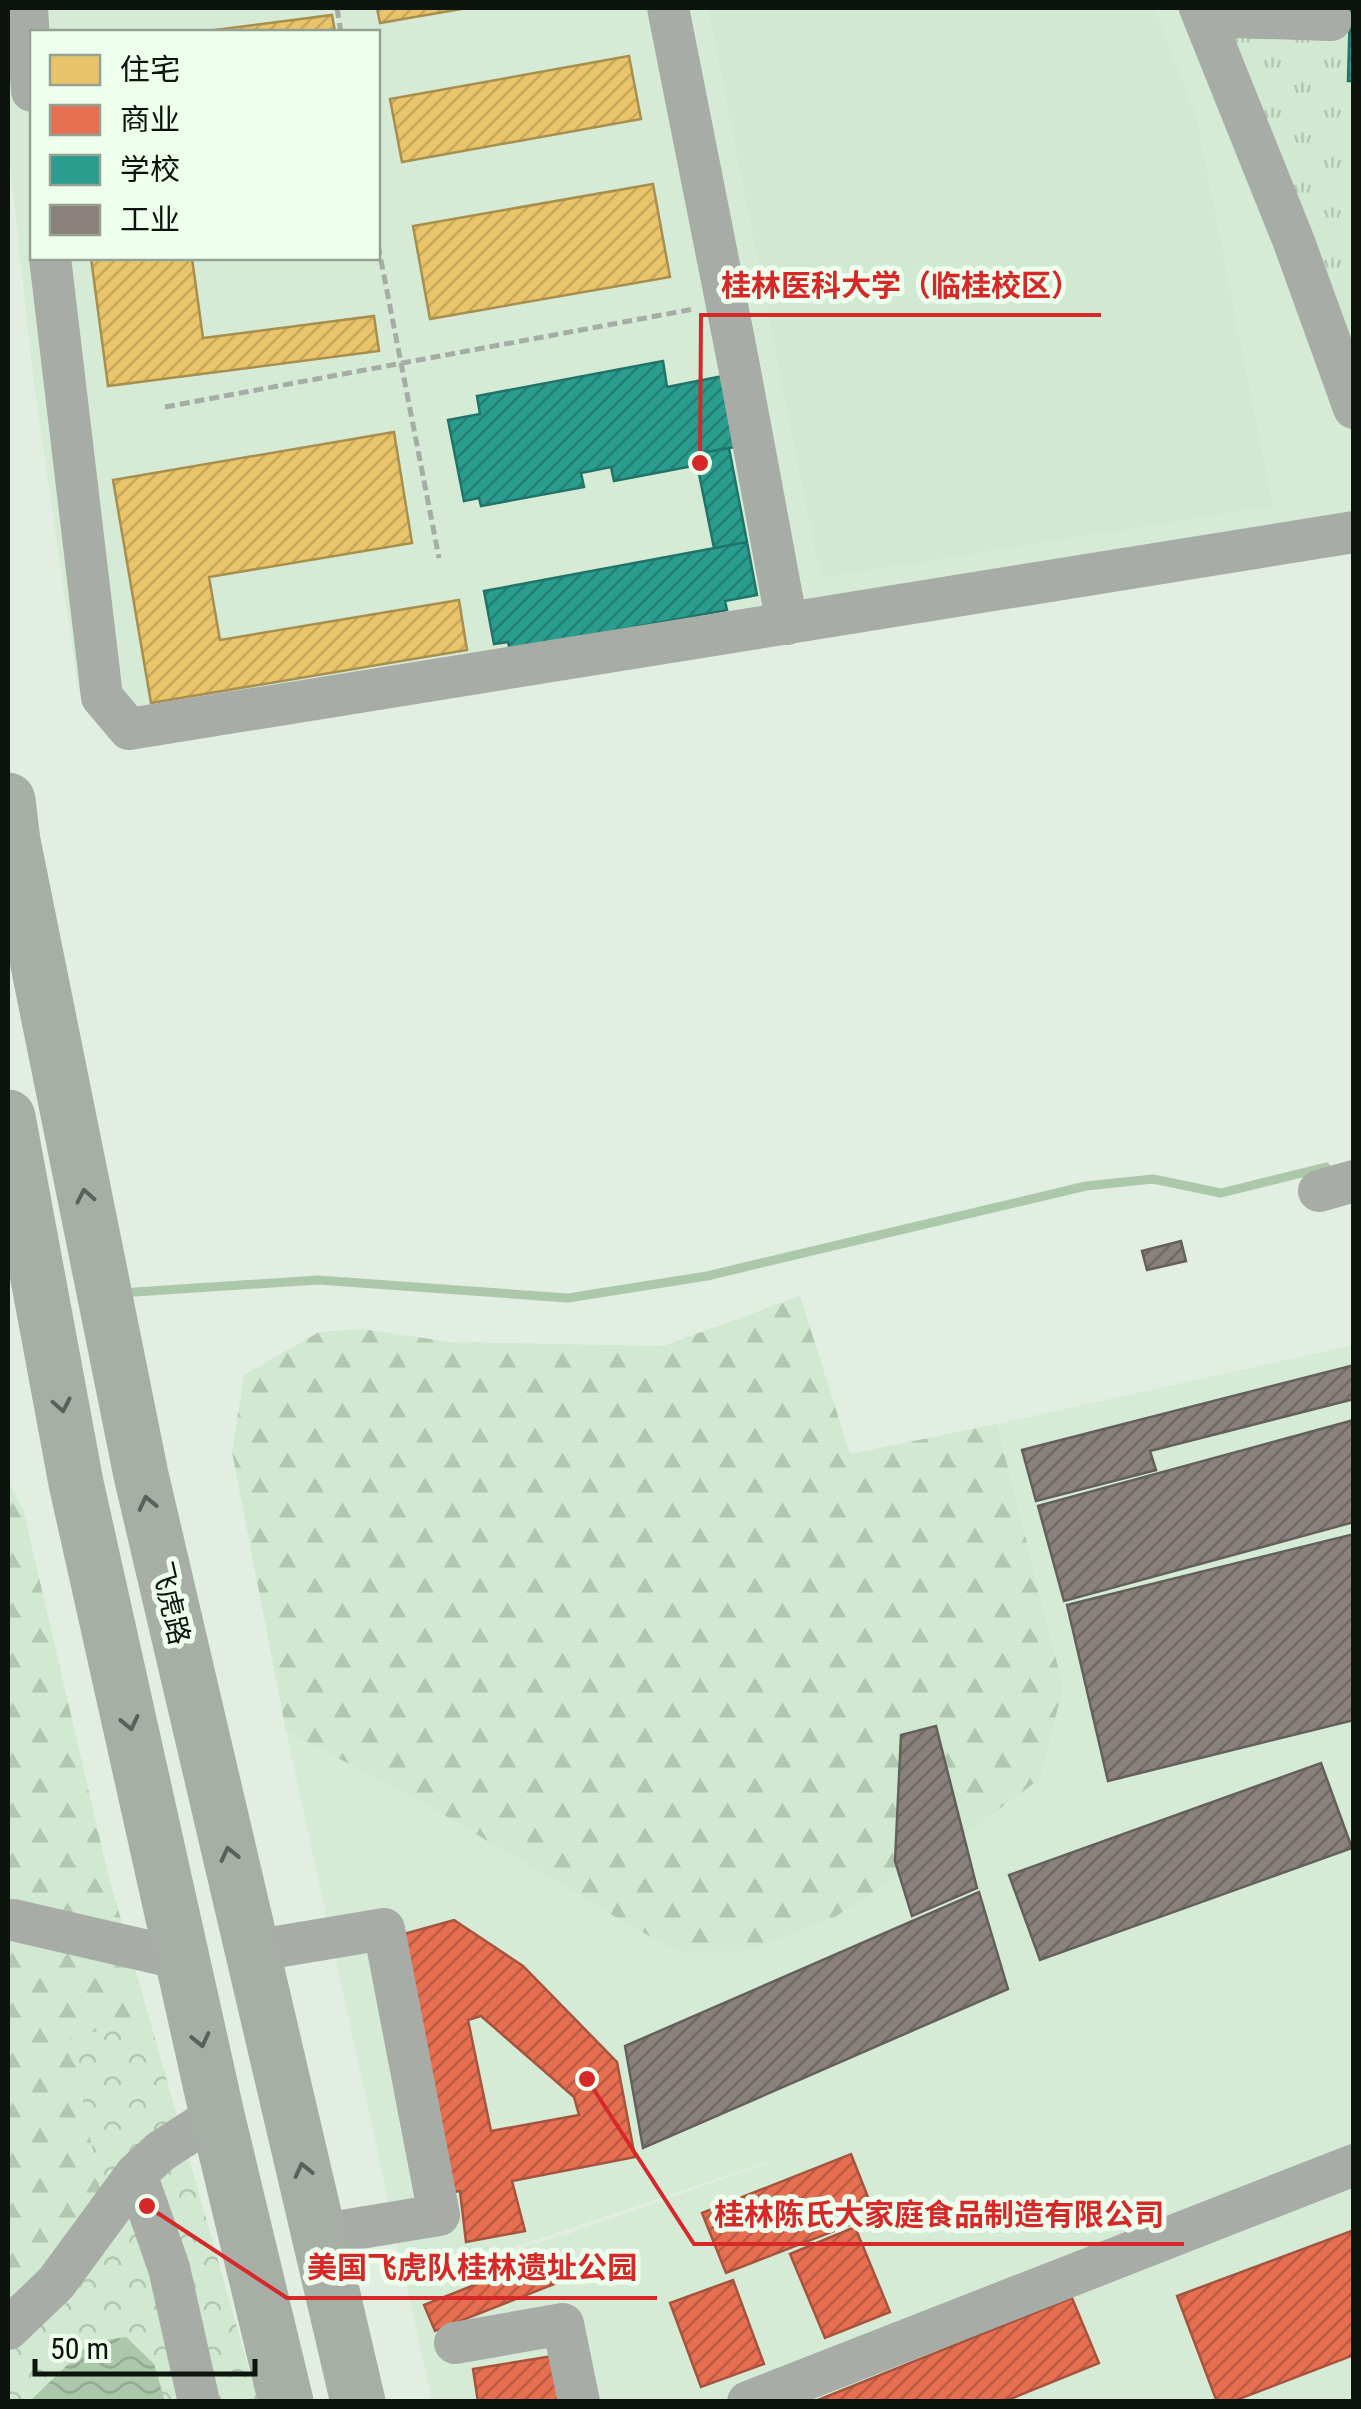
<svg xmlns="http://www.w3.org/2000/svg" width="1361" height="2409" viewBox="0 0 1361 2409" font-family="'Roboto Condensed','Noto Sans SC',sans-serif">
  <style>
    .built { fill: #d6ebd6; fill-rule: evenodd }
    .grass { fill: url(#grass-tufts) }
    .forest { fill: url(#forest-firs) }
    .park { fill: url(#park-crowns) }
    .pitch { fill: #d1e9d0 }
    .water { fill: url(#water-waves) }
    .homes { fill: url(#homes-hatch); stroke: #a78f4e; stroke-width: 2.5 }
    .shops { fill: url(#shops-hatch); stroke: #a6543d; stroke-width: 2.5; fill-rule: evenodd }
    .schools { fill: url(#schools-hatch); stroke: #217468; stroke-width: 2.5 }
    .industry { fill: url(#industry-hatch); stroke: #64605b; stroke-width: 2.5 }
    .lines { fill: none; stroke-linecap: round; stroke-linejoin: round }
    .stream { stroke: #abc8aa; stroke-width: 9 }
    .path { stroke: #a6ada6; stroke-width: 5; stroke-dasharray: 10 5; stroke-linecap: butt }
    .minor { stroke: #a7aca6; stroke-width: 42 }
    .major { stroke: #a7aea6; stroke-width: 55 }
    .oneway { stroke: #5a615a }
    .labels { text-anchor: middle; stroke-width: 10; stroke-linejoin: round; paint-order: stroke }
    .street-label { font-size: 28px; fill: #0d140d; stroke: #eeffed }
    .leader { fill: none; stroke: #d62828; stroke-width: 4 }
    .callout-dot { fill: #d62828; stroke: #eeffed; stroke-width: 4 }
    .callout-label { font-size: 30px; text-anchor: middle; font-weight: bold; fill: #d62828; stroke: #eeffed; stroke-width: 10; stroke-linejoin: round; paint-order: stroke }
  </style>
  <defs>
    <pattern id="grass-tufts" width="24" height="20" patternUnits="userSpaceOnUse" patternTransform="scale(2.5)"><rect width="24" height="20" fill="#d1e9d0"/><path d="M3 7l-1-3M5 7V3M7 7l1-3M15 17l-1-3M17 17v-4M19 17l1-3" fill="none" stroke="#b2c7b1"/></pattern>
    <pattern id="forest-firs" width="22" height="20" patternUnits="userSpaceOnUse" patternTransform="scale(2.5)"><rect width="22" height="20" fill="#d1e9d0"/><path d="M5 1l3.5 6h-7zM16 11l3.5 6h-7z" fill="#b2c7b1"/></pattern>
    <pattern id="park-crowns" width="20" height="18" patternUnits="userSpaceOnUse" patternTransform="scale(2.5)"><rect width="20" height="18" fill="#d1e9d0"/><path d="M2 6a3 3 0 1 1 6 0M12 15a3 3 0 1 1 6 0" fill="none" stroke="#b2c7b1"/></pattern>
    <pattern id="water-waves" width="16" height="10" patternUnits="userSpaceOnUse" patternTransform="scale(2.5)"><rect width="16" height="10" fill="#abc8aa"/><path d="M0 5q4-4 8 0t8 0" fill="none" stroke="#92ab91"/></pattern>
    <pattern id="homes-hatch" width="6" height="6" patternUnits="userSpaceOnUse" patternTransform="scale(2.5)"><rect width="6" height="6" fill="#e9c46a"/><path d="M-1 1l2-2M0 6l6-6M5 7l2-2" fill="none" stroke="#c7a85b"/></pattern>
    <pattern id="shops-hatch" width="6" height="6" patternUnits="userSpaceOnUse" patternTransform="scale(2.5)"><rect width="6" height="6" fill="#e76f51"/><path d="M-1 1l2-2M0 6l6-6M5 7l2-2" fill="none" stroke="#ba5a42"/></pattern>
    <pattern id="schools-hatch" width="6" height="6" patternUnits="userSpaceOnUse" patternTransform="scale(2.5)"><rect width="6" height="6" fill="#2a9d8f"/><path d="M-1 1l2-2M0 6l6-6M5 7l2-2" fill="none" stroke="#227f73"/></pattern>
    <pattern id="industry-hatch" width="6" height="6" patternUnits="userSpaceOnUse" patternTransform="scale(2.5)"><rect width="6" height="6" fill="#8a817c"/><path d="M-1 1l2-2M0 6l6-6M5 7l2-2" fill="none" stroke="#6f6864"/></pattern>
  </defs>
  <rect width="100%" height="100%" fill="#e2eee2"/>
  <path class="built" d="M8,8H1353V550L125,750L78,689L33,376L8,147ZM32,32H378V258H32Z
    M1353,1345V2401H432L286,1731L424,1803L624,1922L678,1952L749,1951L835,1917L966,1833L1063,1687L997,1424ZM801,2151L565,2235L448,2269Z"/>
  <path class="grass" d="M1200,8H1353V408Z"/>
  <path class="forest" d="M800,1296L850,1454L997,1424L1063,1687L1040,1779L966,1833L835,1917L749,1951L678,1952L624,1922L424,1803L286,1731L232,1452L244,1375L319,1332L363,1329L450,1342L663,1346Z
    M8,1481L23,1509L108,1874L150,2021L70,2037L101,2192L8,2310Z"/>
  <path class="park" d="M150,2021L258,2401H8V2310L101,2192L70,2037Z"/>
  <path class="pitch" d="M708,8H1154L1196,114L1273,506L820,578Z"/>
  <path class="water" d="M126,2337L154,2364L165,2401H30L91,2342Z"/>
  <path class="homes" d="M377,8H467L380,23Z
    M332,15L335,32H199Z
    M629,56L641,119L402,162L390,99Z
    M653,184L670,277L430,319L413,226Z
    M91,258H192L203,338L374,316L379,351L108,386Z
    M394,432L412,543L209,577L220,640L459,600L467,650L151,703L113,480Z"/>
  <path class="shops" d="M454,1920L523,1966L617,2062L635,2157L512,2181L525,2231L466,2242L460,2191L448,2193L404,1934ZM481,2016L574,2097L579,2115L491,2131L468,2020Z
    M851,2154L875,2215L726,2273L702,2213Z
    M855,2227L890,2312L825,2338L790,2254Z
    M1354,2230V2355L1231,2402H1217L1177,2296Z
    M557,2252L567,2279L435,2331L424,2305Z
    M733,2280L764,2364L701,2387L670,2303Z
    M1072,2298L1099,2363L1003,2402H813Z
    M559,2355L567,2402H478L473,2369Z"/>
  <path class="schools" d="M1350,8H1354V81H1348Z
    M663,361L667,387L728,375L741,446L695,454L698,465L614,481L611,467L581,473L584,487L481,506L479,498L464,501L448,420L480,414L477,396Z
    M729,448L747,542L714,548L695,454Z
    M747,542L757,595L725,601L727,610L510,650L508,642L494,644L484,591Z"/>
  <path class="industry" d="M1181,1241L1186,1261L1147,1270L1142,1251Z
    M1354,1365V1399L1150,1451L1156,1470L1036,1501L1022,1450Z
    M1354,1420V1522L1064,1601L1038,1506Z
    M1354,1534V1720L1108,1781L1067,1605Z
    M936,1726L977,1888L912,1916L895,1861L901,1735Z
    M1321,1763L1352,1848L1040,1960L1009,1875Z
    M979,1892L1008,1989L643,2148L625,2046Z"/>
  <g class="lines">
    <path class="stream" d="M120,1293L318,1280L568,1298L707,1276L1086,1186L1153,1179L1221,1193L1326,1167"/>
    <path class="path" d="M337,8L341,32
      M378,245L439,558
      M165,407L694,309"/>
    <path class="minor" d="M27,8L32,91
      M668,8L738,361L787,624
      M1200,8L1294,242L1354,408
      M1204,16L1331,20
      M50,258L102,697L129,729L1354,532
      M1319,1191L1354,1181
      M13,1920L182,1959
      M252,1951L384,1929L439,2215L318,2235
      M136,2174L169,2268L199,2402
      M8,2329L56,2283L136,2174L161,2151L217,2115
      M455,2343L563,2324L579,2402
      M748,2402L1354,2165"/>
    <path class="major" d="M8,800L13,841L141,1475L358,2402
      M8,1117L76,1483L217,2115L286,2402"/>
  </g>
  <defs><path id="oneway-chevron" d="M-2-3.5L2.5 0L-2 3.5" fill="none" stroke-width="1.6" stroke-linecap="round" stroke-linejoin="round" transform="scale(2.5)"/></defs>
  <g class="oneway">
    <use href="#oneway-chevron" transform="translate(85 1196) rotate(-101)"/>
    <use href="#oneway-chevron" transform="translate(62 1405) rotate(79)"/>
    <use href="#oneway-chevron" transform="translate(147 1503) rotate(-103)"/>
    <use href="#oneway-chevron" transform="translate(130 1723) rotate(77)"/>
    <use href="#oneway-chevron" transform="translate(229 1854) rotate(-103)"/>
    <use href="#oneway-chevron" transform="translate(201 2040) rotate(77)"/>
    <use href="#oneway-chevron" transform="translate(303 2170) rotate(-103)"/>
  </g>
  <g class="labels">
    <g class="street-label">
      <text transform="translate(171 1603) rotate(77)" y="10">飞虎路</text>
    </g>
  </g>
  <path class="leader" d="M700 463L701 315H1101M587 2079L694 2244H1184M147 2206L287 2298H657"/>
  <g class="callout-dot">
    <circle cx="700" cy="463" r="10"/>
    <circle cx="587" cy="2079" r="10"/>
    <circle cx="147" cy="2206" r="10"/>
  </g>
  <g class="callout-label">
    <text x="901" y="296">桂林医科大学（临桂校区）</text>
    <text x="939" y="2225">桂林陈氏大家庭食品制造有限公司</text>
    <text x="472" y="2278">美国飞虎队桂林遗址公园</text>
  </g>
  <rect width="1361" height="2409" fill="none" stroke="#0d140d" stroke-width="20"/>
  <rect x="30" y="30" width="350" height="230" fill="#eeffed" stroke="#94a193" stroke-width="2.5"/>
  <rect x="50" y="55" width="50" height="30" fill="#e9c46a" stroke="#94a193" stroke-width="2.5"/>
  <text x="120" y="80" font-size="30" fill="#0d140d">住宅</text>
  <rect x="50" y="105" width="50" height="30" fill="#e76f51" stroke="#94a193" stroke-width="2.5"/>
  <text x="120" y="130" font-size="30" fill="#0d140d">商业</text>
  <rect x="50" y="155" width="50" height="30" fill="#2a9d8f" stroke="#94a193" stroke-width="2.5"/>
  <text x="120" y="180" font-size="30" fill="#0d140d">学校</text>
  <rect x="50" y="205" width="50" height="30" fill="#8a817c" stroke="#94a193" stroke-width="2.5"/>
  <text x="120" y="230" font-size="30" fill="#0d140d">工业</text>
  <path d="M35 2359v15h220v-15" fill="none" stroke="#0d140d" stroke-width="5"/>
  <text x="50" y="2359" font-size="30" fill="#0d140d" stroke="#eeffed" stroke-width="8" paint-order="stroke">50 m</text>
</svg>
